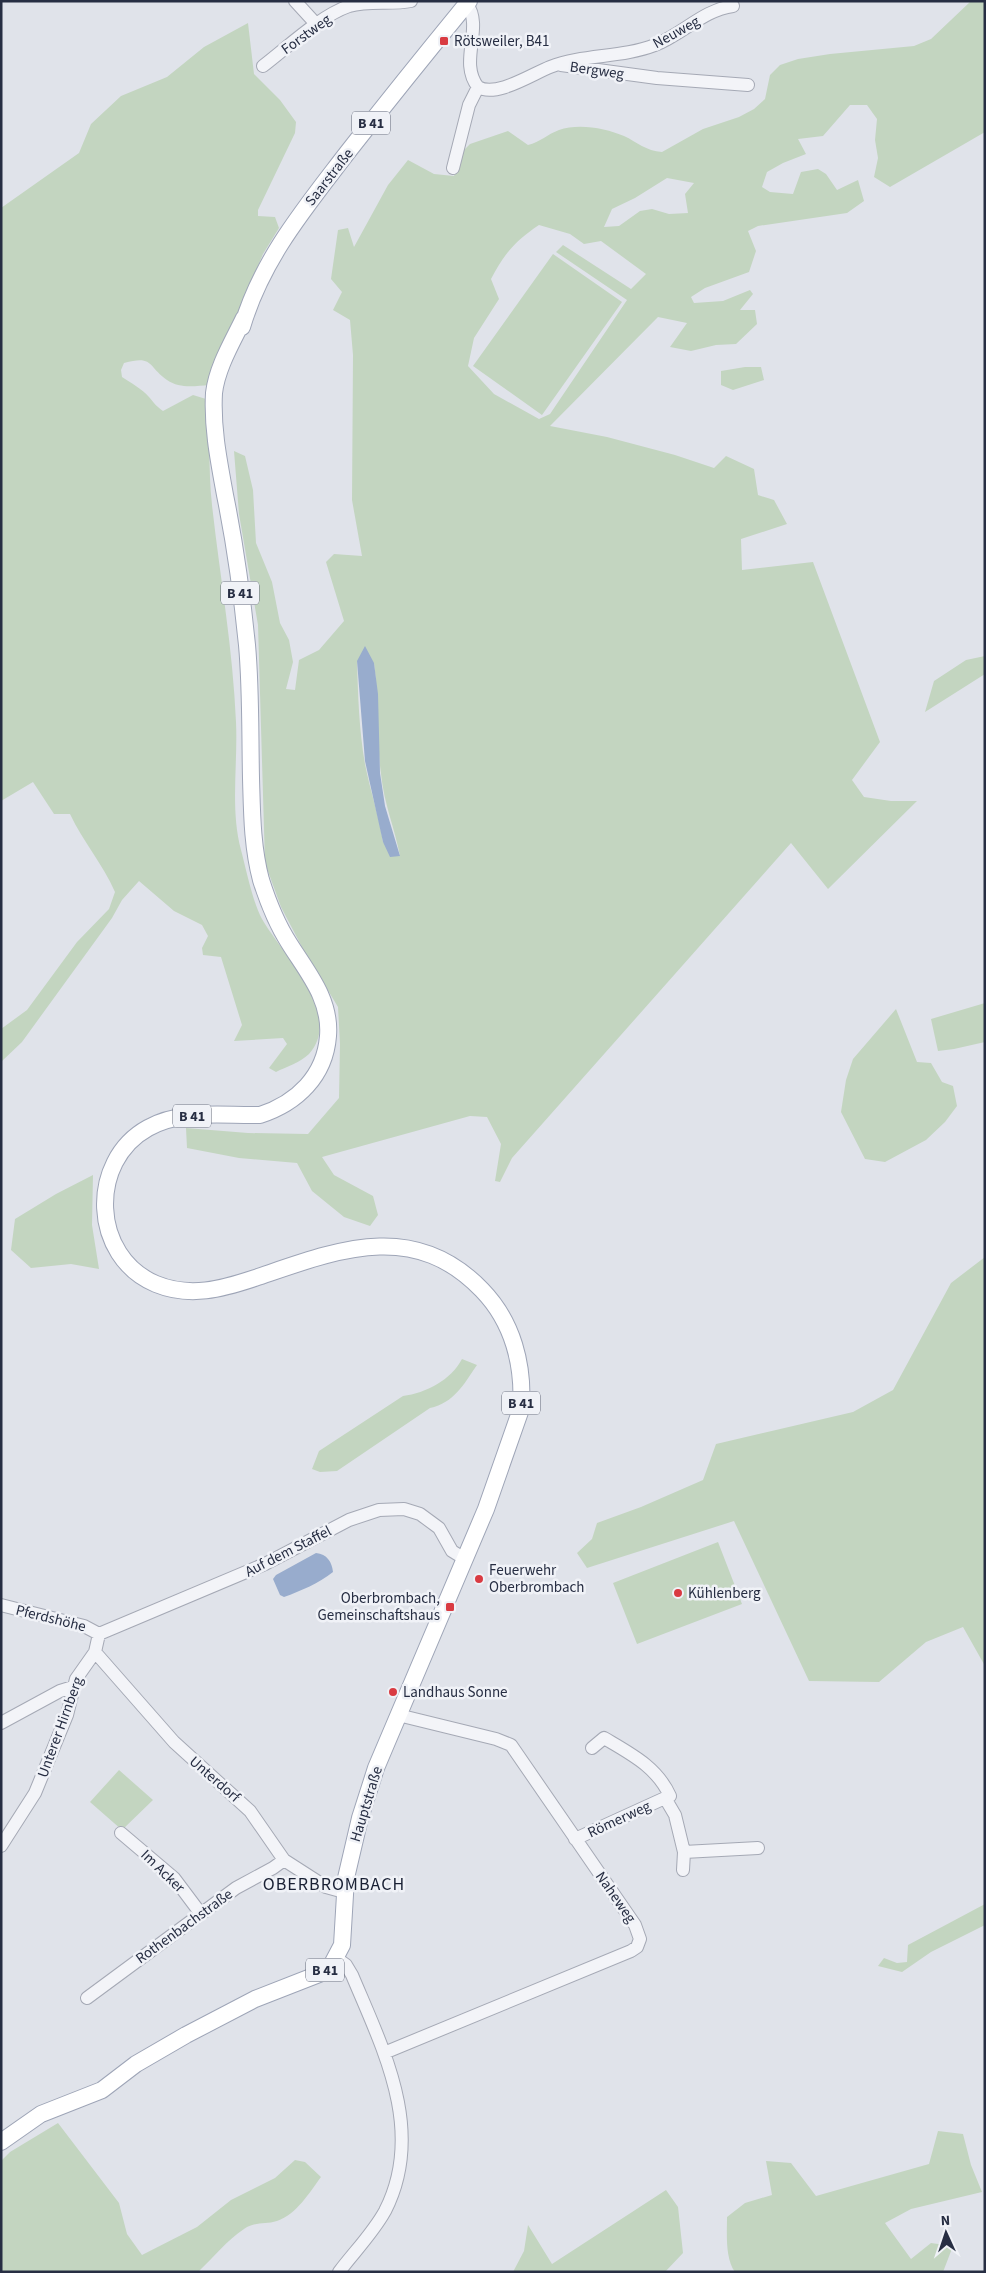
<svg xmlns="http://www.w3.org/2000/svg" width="986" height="2273" viewBox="0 0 986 2273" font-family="'Source Sans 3',sans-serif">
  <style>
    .green { fill: #c3d5c0; fill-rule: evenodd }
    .water { fill: #98accd }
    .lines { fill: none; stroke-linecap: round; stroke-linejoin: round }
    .minor-casing { stroke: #a5a9b5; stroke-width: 14 }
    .major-casing { stroke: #9ea5b7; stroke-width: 18 }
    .minor { stroke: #f3f4f8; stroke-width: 12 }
    .major { stroke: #fff; stroke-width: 16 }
    .poi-dot { fill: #d93b42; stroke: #f0f2f7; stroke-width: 2 }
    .labels { text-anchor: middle; stroke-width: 5; stroke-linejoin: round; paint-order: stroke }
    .shield { fill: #f0f2f7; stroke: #636979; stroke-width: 1 }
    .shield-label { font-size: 14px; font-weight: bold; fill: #272e43 }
    .street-label { font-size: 15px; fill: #272e43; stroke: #f0f2f7 }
    .poi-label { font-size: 15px; fill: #272e43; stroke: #f0f2f7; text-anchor: start }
    .quarter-label { font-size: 18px; letter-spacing: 1px; fill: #192034; stroke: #f0f2f7 }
  </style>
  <rect width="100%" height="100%" fill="#e0e3ea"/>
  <path class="green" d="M971,1H985V132L890,187L874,177L878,158L875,140L877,119L867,105H850L823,136L798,139L806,154L783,163L767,172L762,187L770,192L793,194L801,172L818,169L826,174L837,190L858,180L864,201L847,213L758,226L748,231L756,251L749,272L705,288L691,297L694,303L723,301L750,290L753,294L740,310H755L757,324L736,344L716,345L691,351L670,347L687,323L658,317L550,426L607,437L675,455L714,468L726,456L754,469L758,495L774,500L787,524L741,539L742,570L813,562L880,742L852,780L864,797L891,801H917L828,889L791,843L512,1158L500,1182L495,1181L501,1144L487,1117L470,1116L322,1157L334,1175L373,1196L378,1215L370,1226L344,1217L312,1191L297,1163L239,1158L187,1148L186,1128L248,1133L308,1134L339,1098L340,1044L338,1007L303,949L281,907L265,863L258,625L239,514L234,451L245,456L253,490L256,543L272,582L280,623L289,640L293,662L286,689L295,690L299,660L319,650L344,621L326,562L334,554L362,556L352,500L353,355L350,320L333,310L342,292L331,279L338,230L348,228L354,247L388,185L408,160L434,174L454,176L464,150L470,144L508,131L528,145C540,142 548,134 559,130C578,123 606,128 624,136C637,142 646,151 662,152L703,129L739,117L754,109L765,99L770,75L780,65L798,59L830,54L914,46L931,39ZM667,178L694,183L685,194L688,213L669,214L652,209L640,211L619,226L604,227L612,209L635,198ZM539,225L570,234L584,244L601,241L646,274L631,289L563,245L556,252L627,300L550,414L539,419L494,394L468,366L474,338L499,299L491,279C504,254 515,241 539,225ZM357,661L374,663C379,700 376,737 381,774C384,804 395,829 400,856L383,842C379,816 370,790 365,764C359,730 358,694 357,661Z
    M248,23L254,74L280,100L296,122L295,133L258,210V216L275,217L279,228L263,254L215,366L209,385C195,386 180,389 167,380C147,366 154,355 124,363L121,370L122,377C131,383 142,389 149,397C154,403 156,406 163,411L193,395L206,399C211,435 208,469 212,505C220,577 233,649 236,722C238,764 230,809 241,850C246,869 253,903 262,919C281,953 345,1014 309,1054C301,1062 286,1067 276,1072L269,1068L287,1044L283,1038L234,1041L242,1025L221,957L203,955L202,948L208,936L202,925L174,911L139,881L122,900L112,918L22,1042L1,1062V1029L27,1010L77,942L109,909L115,892C103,864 83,842 70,814H54L33,782L1,801V208L79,153L91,124L121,96L167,77L204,47Z
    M553,254L622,302L542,415L473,366Z
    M745,367H761L764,380L733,390L721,385V371Z
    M985,656V674L925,712L934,681L966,660Z
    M985,1003V1042L954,1049L938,1051L931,1019Z
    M896,1009L917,1062L931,1063L942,1082L953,1086L957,1106L945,1122L926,1140L885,1162L865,1159L841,1112L846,1080L853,1059Z
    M93,1175L92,1225L99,1269L71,1264L31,1268L11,1250L15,1219L56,1194Z
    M985,1257V1666L963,1627L926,1642L879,1682L809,1681L734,1521L587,1568L577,1553L592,1539L597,1523L641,1507L703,1480L716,1444L853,1412L893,1390L951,1283Z
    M462,1359L477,1365C464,1384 454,1403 430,1408L337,1471L320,1472L312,1469L319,1451L403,1396C426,1393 451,1380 462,1359Z
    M718,1542L742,1604L637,1644L613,1583Z
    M119,1770L153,1800L122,1830L90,1802Z
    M985,1904V1925L931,1952L902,1972L878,1966L884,1958L897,1963L907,1962L908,1945Z
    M58,2123L119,2203L127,2234L142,2255L197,2227L231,2200L275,2178L295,2160L305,2162L321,2177C309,2193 297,2214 277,2221C265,2225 255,2221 244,2229C227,2240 213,2258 198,2272H1V2161L10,2152Z
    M938,2131L963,2134L971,2165L982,2192L911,2209L885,2223L911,2259L931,2243L953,2246L943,2272H735C725,2258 727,2234 727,2217L745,2203L772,2195L766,2161L791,2163L816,2196L929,2164Z
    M666,2190L678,2207L683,2253L665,2272H513L524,2251L528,2225L552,2264Z"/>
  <path class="water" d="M365,646L374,663L378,694L380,773L385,806L400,856L390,857L383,842L365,761L357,661Z
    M316,1553C327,1554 332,1562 333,1572C319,1583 301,1591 284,1597L280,1595L273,1579L276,1575Z"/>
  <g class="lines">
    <g class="minor-casing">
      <path id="minor" d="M295,1L317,25
        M467,4C484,28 458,62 478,87C496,98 532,74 550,67C584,54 621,58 655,45C683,34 703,10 733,6
        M561,65L657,78L748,85
        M263,66C288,47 320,16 349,6C369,0 391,5 411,1
        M453,168L469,105L478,87
        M1,1605L84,1626L99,1634
        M99,1634L265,1564L349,1520L379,1510L404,1509L420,1514L439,1528L452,1551L465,1559
        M95,1652L174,1742L250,1811L284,1860L326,1887L344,1892
        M1,1723L60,1691L73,1687
        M592,1748L604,1738C631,1754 657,1767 670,1796L665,1798
        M121,1833L174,1878L201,1914
        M575,1839L665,1798L675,1815L684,1852L758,1848
        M1,1846L35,1793L67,1715L76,1679L95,1652L99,1634
        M683,1870L684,1852
        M336,1958L346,1965L352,1975C383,2049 426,2131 385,2211C373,2233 354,2252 339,2272
        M87,1998L236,1888L273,1868L284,1860
        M384,2053L631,1951L637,1947L640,1939L635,1925L511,1745L496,1739L398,1715"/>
    </g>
    <g class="major-casing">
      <path id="major" d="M242,327C262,259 305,208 347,153C387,102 428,51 469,1
        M1,2142L41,2114L102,2090L136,2064L186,2035L255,1999L319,1974L332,1964L342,1945L346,1878L360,1818L376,1768L486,1509L521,1409C524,1365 513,1322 482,1290C413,1218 335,1251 255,1278C222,1289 190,1298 156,1284C91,1257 88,1161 148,1128C181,1109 224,1116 260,1115C297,1103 325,1076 328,1036C331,999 307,972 289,943C276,923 268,902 261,880C252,846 252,812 251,778C250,733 251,689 247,645C242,595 235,544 225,495C219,462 212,428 214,393C217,367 233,341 244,318"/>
    </g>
    <use href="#minor" class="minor"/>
    <use href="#major" class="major"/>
  </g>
  <g class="poi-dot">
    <rect x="439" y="36" width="10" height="10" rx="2.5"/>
    <circle cx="479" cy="1579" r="5"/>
    <circle cx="678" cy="1593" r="5"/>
    <rect x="445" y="1602" width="10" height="10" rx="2.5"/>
    <circle cx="393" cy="1692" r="5"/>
  </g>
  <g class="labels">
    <g class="shield">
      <rect x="352" y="111.5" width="38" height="23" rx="4"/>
      <rect x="221" y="581.5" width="38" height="23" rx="4"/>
      <rect x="173" y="1104.5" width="38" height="23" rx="4"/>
      <rect x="502" y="1391.5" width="38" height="23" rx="4"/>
      <rect x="306" y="1958.5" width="38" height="23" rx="4"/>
    </g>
    <g class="shield-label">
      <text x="371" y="128">B 41</text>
      <text x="240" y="598">B 41</text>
      <text x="192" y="1121">B 41</text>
      <text x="521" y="1408">B 41</text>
      <text x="325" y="1975">B 41</text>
    </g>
    <g class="street-label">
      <text transform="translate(676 32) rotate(-29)" y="5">Neuweg</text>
      <text transform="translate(306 34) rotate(-36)" y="5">Forstweg</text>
      <text transform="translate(597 70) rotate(8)" y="5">Bergweg</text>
      <text transform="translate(329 177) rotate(-52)" y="5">Saarstraße</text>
      <text transform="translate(288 1551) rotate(-27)" y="5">Auf dem Staffel</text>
      <text transform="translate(51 1618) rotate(14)" y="5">Pferdshöhe</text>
      <text transform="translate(60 1727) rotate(-70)" y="5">Unterer Hirnberg</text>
      <text transform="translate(215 1779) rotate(41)" y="5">Unterdorf</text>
      <text transform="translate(366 1804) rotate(-73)" y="5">Hauptstraße</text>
      <text transform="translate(619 1819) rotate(-25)" y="5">Römerweg</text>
      <text transform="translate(163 1871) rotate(44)" y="5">Im Acker</text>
      <text transform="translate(616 1897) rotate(55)" y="5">Naheweg</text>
      <text transform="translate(184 1926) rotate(-36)" y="5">Rothenbachstraße</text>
    </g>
    <g class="poi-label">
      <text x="454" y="46">Rötsweiler, B41</text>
      <text x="489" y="1575">Feuerwehr<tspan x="489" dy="17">Oberbrombach</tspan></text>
      <text x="688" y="1598">Kühlenberg</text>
      <text x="440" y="1603" text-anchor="end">Oberbrombach,<tspan x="440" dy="17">Gemeinschaftshaus</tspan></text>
      <text x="403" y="1697">Landhaus Sonne</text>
    </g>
    <g class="quarter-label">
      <text x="334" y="1890">OBERBROMBACH</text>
    </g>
  </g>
  <rect width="986" height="2273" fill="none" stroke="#272e43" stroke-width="5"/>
  <g transform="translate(946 2233) rotate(357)" stroke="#f0f2f7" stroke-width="4" paint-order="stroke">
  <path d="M0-4L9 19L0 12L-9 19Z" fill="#272e43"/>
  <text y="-8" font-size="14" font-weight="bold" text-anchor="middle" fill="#272e43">N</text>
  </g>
</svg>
